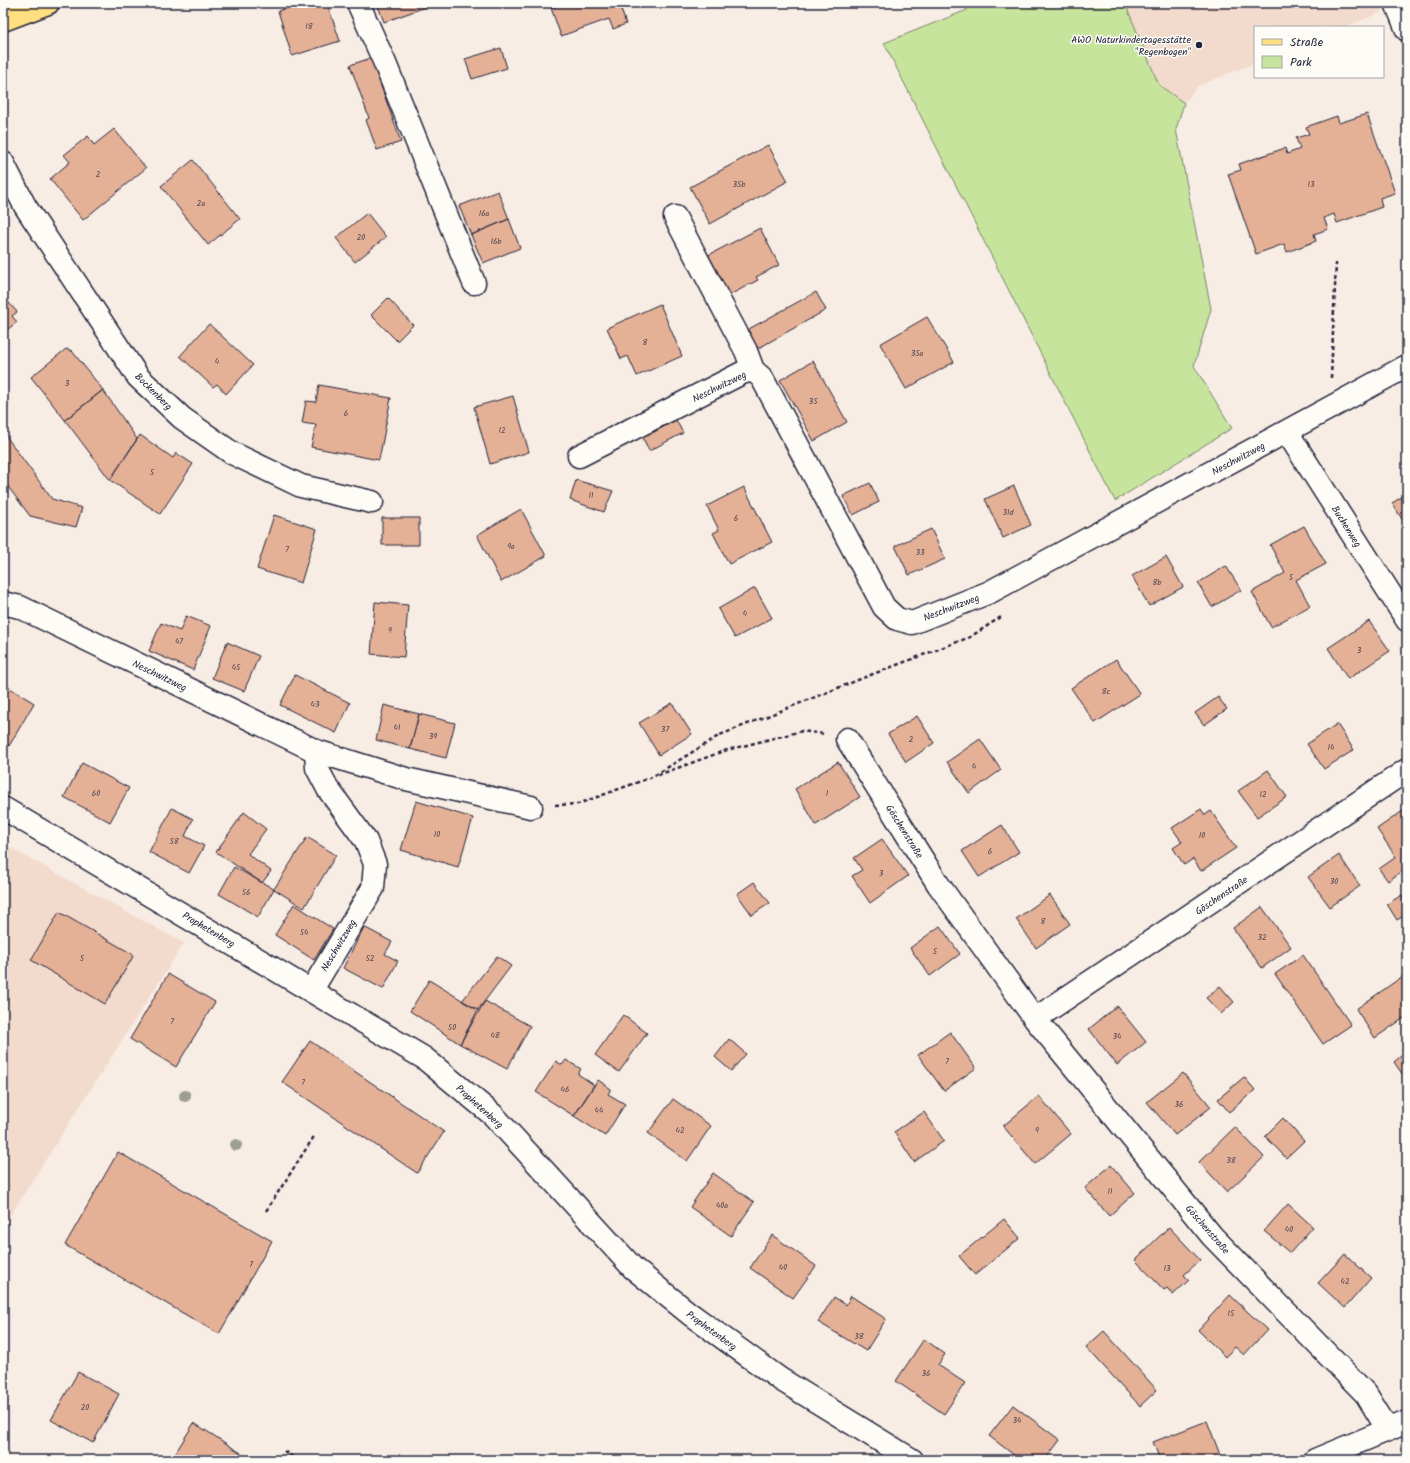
<svg xmlns="http://www.w3.org/2000/svg" width="1410" height="1463" viewBox="0 0 1410 1463" font-family="Kalam,sans-serif">
  <style>
    .built { fill: #f2dbcd }
    .green { fill: #c7e49c; stroke: #74836c }
    .building { fill: #e4b096; stroke: #22223b }
    .lines { fill: none; stroke-linecap: round; stroke-linejoin: round }
    .minor-casing { stroke: #22223b; stroke-width: 25 }
    .major-casing { stroke: #22223b; stroke-width: 25 }
    .path { stroke: #22223b; stroke-width: 2.5; stroke-dasharray: 4 3; stroke-linecap: butt }
    .minor { stroke: #fdfcf7; stroke-width: 22 }
    .major { stroke: #ffdf80; stroke-width: 22 }
    .tree { fill: #9e9d97 }
    .poi-dot { fill: #22223b; stroke: #fdfcf7; stroke-width: 1.5 }
    .labels { text-anchor: middle; stroke-width: 3; stroke-linejoin: round; paint-order: stroke }
    .number-label { font-size: 8px; fill: #524652 }
    .poi-label { font-size: 10px; fill: #22223b; stroke: #fdfcf7; text-anchor: end }
    .street-label { font-size: 10px; fill: #22223b; stroke: #fdfcf7 }
  </style>
  <rect width="100%" height="100%" fill="#f8ede4"/>
  <filter id="ink" filterUnits="userSpaceOnUse"><feTurbulence type="fractalNoise" baseFrequency=".025" numOctaves="2"/><feDisplacementMap in="SourceGraphic" scale="8" xChannelSelector="R" yChannelSelector="G"/><feConvolveMatrix kernelMatrix="1 2 1 2 8 2 1 2 1" color-interpolation-filters="sRGB"/></filter>
  <g filter="url(#ink)">
    <path class="built" d="M1125,3H1377L1382,12L1345,27H1255V63L1198,86L1184,103L1159,85Z
      M3,844L184,943L3,1227Z"/>
    <path class="green" d="M964,3H1125L1159,85L1184,103L1176,129L1211,309L1194,366L1232,428L1115,501L884,43L967,10Z"/>
    <path class="building" d="M302,3H327L340,41L292,56L278,11Z
      M377,3H434V4L384,22Z
      M564,3H619L626,24L613,29L609,19L561,36L551,8Z
      M501,48L507,68L472,79L465,59Z
      M371,58L401,142L377,150L366,120L369,118L350,65Z
      M1367,114L1395,193L1380,198L1382,207L1337,223L1334,214L1324,218L1328,229L1314,234L1316,241L1287,252L1284,244L1256,254L1228,174L1241,170L1239,164L1285,148L1287,154L1300,149L1296,138L1309,134L1306,127L1337,116L1339,123Z
      M114,129L146,168L83,220L50,179L70,162L64,155L88,136L94,145Z
      M768,145L788,181L710,224L690,187Z
      M193,160L240,219L208,245L161,186Z
      M498,191L509,219L471,235L459,206Z
      M367,213L386,237L355,262L336,238Z
      M509,219L520,248L483,263L471,235Z
      M760,228L779,265L756,277L758,280L726,297L705,257Z
      M816,292L826,310L757,349L747,330Z
      M3,296L17,312L12,316L17,322L3,333Z
      M388,298L413,325L397,341L371,315Z
      M660,304L682,356L637,376L628,356L621,359L607,328Z
      M927,317L954,362L906,389L880,344Z
      M209,324L253,365L226,394L217,384L213,387L180,356Z
      M66,349L72,351L103,390L65,420L31,377Z
      M813,361L847,422L814,441L780,380Z
      M319,385L391,398L379,460L311,447L316,425L302,423L306,401L316,402Z
      M103,390L137,439L110,480L65,420Z
      M513,396L529,452L490,464L474,407Z
      M676,420L683,433L649,451L643,438Z
      M3,432L52,499L82,508L76,527L30,516L3,480Z
      M140,435L173,458L176,453L193,464L160,514L110,480Z
      M576,480L613,491L604,512L570,500Z
      M870,483L879,502L853,515L843,496Z
      M1014,486L1031,525L1003,538L985,499Z
      M744,487L772,542L729,564L713,533L719,530L707,506Z
      M1407,494V527L1392,503Z
      M521,509L546,556L501,582L477,535Z
      M274,515L317,529L301,583L257,569Z
      M382,518H419V545H382Z
      M1304,526L1326,564L1296,580L1310,606L1271,627L1252,592L1285,573L1270,545Z
      M931,529L945,559L909,575L895,546Z
      M1166,557L1183,587L1149,606L1132,576Z
      M1226,566L1241,590L1212,607L1198,583Z
      M755,588L772,618L735,638L718,609Z
      M375,602L408,605L404,657L371,654Z
      M186,616L211,626L193,670L149,651L161,623L180,631Z
      M1369,621L1390,651L1348,679L1328,648Z
      M227,642L259,656L244,691L212,678Z
      M1116,659L1140,694L1095,723L1071,688Z
      M295,675L350,703L336,733L280,705Z
      M5,685L34,703L9,746L3,743V689Z
      M1218,697L1227,709L1204,725L1195,713Z
      M672,703L692,734L659,755L639,723Z
      M384,705L419,714L410,749L376,740Z
      M419,714L455,723L446,758L410,749Z
      M917,716L934,743L906,762L888,734Z
      M1337,724L1354,750L1324,769L1307,744Z
      M980,739L1001,770L969,793L947,762Z
      M838,762L860,797L816,825L795,789Z
      M82,763L129,788L110,822L64,797Z
      M1268,770L1287,797L1257,817L1238,791Z
      M416,801L473,818L458,867L401,850Z
      M172,808L193,819L185,836L204,846L189,873L149,852Z
      M1407,808V868L1388,881L1379,869L1396,857L1377,829Z
      M1201,809L1205,815L1211,811L1236,848L1201,871L1193,859L1184,865L1173,848L1182,842L1172,828Z
      M244,812L266,829L248,854L271,871L262,883L216,852Z
      M1002,825L1019,852L979,877L962,851Z
      M307,837L336,855L304,908L274,889Z
      M882,839L908,876L870,903L852,876L862,870L854,858Z
      M1339,855L1360,886L1330,907L1308,877Z
      M234,867L274,889L258,917L219,894Z
      M754,882L770,903L752,915L737,894Z
      M1050,895L1070,924L1036,948L1016,919Z
      M1402,895L1407,903V914L1397,920L1387,904Z
      M294,904L333,929L314,960L275,935Z
      M1262,907L1291,947L1262,968L1233,928Z
      M59,912L134,955L105,1004L31,960Z
      M940,926L960,954L930,976L910,948Z
      M364,927L392,942L385,954L398,961L383,989L343,968Z
      M1303,955L1351,1025L1323,1044L1275,974Z
      M497,956L511,966L478,1010L462,1001Z
      M168,974L215,1002L176,1067L130,1039Z
      M1406,974L1407,1016L1375,1038L1356,1009Z
      M429,980L478,1010L460,1044L410,1011Z
      M1220,986L1234,1002L1221,1014L1206,998Z
      M485,1001L530,1026L507,1069L460,1044Z
      M1117,1006L1146,1042L1117,1065L1089,1029Z
      M623,1015L647,1033L619,1072L595,1055Z
      M950,1032L976,1068L944,1091L918,1055Z
      M729,1039L746,1054L731,1071L715,1057Z
      M310,1041L444,1132L417,1173L282,1082Z
      M1407,1051V1081L1394,1062Z
      M566,1060L581,1069L578,1074L594,1085L574,1116L536,1092L556,1061L562,1065Z
      M1183,1073L1211,1107L1175,1135L1147,1102Z
      M1244,1077L1255,1090L1229,1112L1218,1099Z
      M598,1080L611,1089L608,1094L625,1104L605,1136L574,1116Z
      M1039,1096L1071,1134L1035,1164L1003,1126Z
      M673,1099L711,1126L687,1161L648,1133Z
      M924,1112L944,1141L914,1162L894,1132Z
      M1283,1118L1304,1141L1286,1158L1265,1136Z
      M1235,1127L1264,1157L1227,1192L1199,1162Z
      M118,1152L272,1241L219,1334L65,1245Z
      M1111,1165L1135,1193L1109,1216L1085,1188Z
      M713,1173L754,1202L731,1236L690,1207Z
      M1288,1204L1313,1227L1290,1253L1264,1231Z
      M1004,1219L1020,1238L975,1275L959,1256Z
      M1169,1227L1200,1260L1184,1275L1189,1280L1173,1295L1167,1288L1164,1290L1135,1260Z
      M772,1235L816,1266L793,1298L750,1268Z
      M1345,1254L1371,1278L1345,1308L1318,1283Z
      M1230,1295L1267,1330L1244,1355L1235,1347L1225,1357L1198,1330Z
      M851,1296L886,1319L866,1351L818,1322L834,1297L846,1305Z
      M1104,1331L1157,1390L1140,1406L1086,1347Z
      M924,1339L945,1354L938,1365L965,1383L944,1414L896,1381Z
      M78,1372L119,1394L93,1443L51,1420Z
      M1013,1405L1060,1440L1045,1460H1011L1014,1455L989,1436Z
      M1207,1421L1222,1460H1160L1153,1442Z
      M194,1423L241,1453L236,1460H171Z"/>
    <g class="lines">
      <g class="minor-casing">
        <path id="minor" d="M358,3L384,61L474,283
          M1396,3L1407,30
          M3,163L25,206L138,377L182,418L232,453L301,486L372,502
          M675,217L746,351L753,370
          M1287,432L1407,620
          M579,456L742,373L753,370L762,378L884,607L897,619L912,623L990,592L1407,366
          M3,603L20,607L316,751L406,779L531,807
          M847,739L938,884L1035,1019L1212,1236L1366,1394L1388,1430
          M3,808L424,1058L493,1115L633,1268L690,1314L780,1379L912,1460
          M311,991L373,888L375,864L366,841L328,789L317,768L316,751
          M1035,1019L1407,770
          M1315,1460L1407,1422"/>
      </g>
      <g class="major-casing">
        <path id="major" d="M3,20L48,3"/>
      </g>
      <path class="path" d="M1331,378L1336,263
        M658,775L727,750L802,731L824,734
        M555,805L578,804L652,777L720,735L873,674L970,637L1001,617
        M266,1211L315,1135
        M284,1451L297,1460"/>
      <use href="#minor" class="minor"/>
      <use href="#major" class="major"/>
    </g>
    <g class="tree">
      <circle cx="185" cy="1096" r="6"/>
      <circle cx="236" cy="1145" r="6"/>
    </g>
  </g>
  <circle class="poi-dot" cx="1199" cy="45" r="4"/>
  <g class="labels">
    <g class="number-label">
      <text x="309" y="29">18</text>
      <text x="98" y="177">2</text>
      <text x="739" y="187">35b</text>
      <text x="1311" y="187">13</text>
      <text x="201" y="206">2a</text>
      <text x="484" y="216">16a</text>
      <text x="361" y="240">20</text>
      <text x="496" y="244">16b</text>
      <text x="645" y="345">8</text>
      <text x="917" y="356">35a</text>
      <text x="217" y="364">4</text>
      <text x="67" y="386">3</text>
      <text x="813" y="404">35</text>
      <text x="346" y="416">6</text>
      <text x="502" y="433">12</text>
      <text x="152" y="475">5</text>
      <text x="591" y="498">11</text>
      <text x="1008" y="515">31d</text>
      <text x="736" y="521">6</text>
      <text x="511" y="549">9a</text>
      <text x="287" y="552">7</text>
      <text x="920" y="555">33</text>
      <text x="1291" y="580">5</text>
      <text x="1157" y="585">8b</text>
      <text x="745" y="616">4</text>
      <text x="390" y="633">9</text>
      <text x="179" y="644">47</text>
      <text x="1359" y="653">3</text>
      <text x="236" y="670">45</text>
      <text x="1106" y="694">8c</text>
      <text x="315" y="707">43</text>
      <text x="397" y="730">41</text>
      <text x="665" y="732">37</text>
      <text x="433" y="739">39</text>
      <text x="911" y="742">2</text>
      <text x="1331" y="750">14</text>
      <text x="974" y="769">4</text>
      <text x="96" y="796">60</text>
      <text x="827" y="796">1</text>
      <text x="1263" y="797">12</text>
      <text x="437" y="837">10</text>
      <text x="1202" y="838">10</text>
      <text x="174" y="844">58</text>
      <text x="990" y="854">6</text>
      <text x="881" y="876">3</text>
      <text x="1334" y="884">30</text>
      <text x="246" y="895">56</text>
      <text x="1043" y="924">8</text>
      <text x="304" y="935">54</text>
      <text x="1262" y="940">32</text>
      <text x="935" y="954">5</text>
      <text x="82" y="961">5</text>
      <text x="370" y="961">52</text>
      <text x="172" y="1024">7</text>
      <text x="452" y="1030">50</text>
      <text x="495" y="1038">48</text>
      <text x="1117" y="1039">34</text>
      <text x="947" y="1064">7</text>
      <text x="303" y="1085">7</text>
      <text x="565" y="1092">46</text>
      <text x="1179" y="1107">36</text>
      <text x="599" y="1113">44</text>
      <text x="680" y="1133">42</text>
      <text x="1037" y="1133">9</text>
      <text x="1231" y="1163">38</text>
      <text x="1110" y="1194">11</text>
      <text x="722" y="1208">40a</text>
      <text x="1289" y="1232">40</text>
      <text x="251" y="1267">7</text>
      <text x="783" y="1270">40</text>
      <text x="1167" y="1271">13</text>
      <text x="1345" y="1284">42</text>
      <text x="1231" y="1316">15</text>
      <text x="859" y="1339">38</text>
      <text x="926" y="1376">36</text>
      <text x="85" y="1410">20</text>
      <text x="1017" y="1423">34</text>
    </g>
    <g class="poi-label">
      <text x="1191" y="43">AWO Naturkindertagesstätte<tspan x="1191" dy="12">"Regenbogen"</tspan></text>
    </g>
    <g class="street-label">
      <text transform="translate(719 386) rotate(-26)" y="4">Neschwitzweg</text>
      <text transform="translate(154 391) rotate(45)" y="4">Bockenberg</text>
      <text transform="translate(1238 458) rotate(-28)" y="4">Neschwitzweg</text>
      <text transform="translate(1347 526) rotate(58)" y="4">Buchenweg</text>
      <text transform="translate(951 607) rotate(-21)" y="4">Neschwitzweg</text>
      <text transform="translate(160 675) rotate(26)" y="4">Neschwitzweg</text>
      <text transform="translate(905 831) rotate(58)" y="4">Göschenstraße</text>
      <text transform="translate(1221 895) rotate(-34)" y="4">Göschenstraße</text>
      <text transform="translate(209 929) rotate(31)" y="4">Prophetenberg</text>
      <text transform="translate(338 945) rotate(-59)" y="4">Neschwitzweg</text>
      <text transform="translate(480 1106) rotate(42)" y="4">Prophetenberg</text>
      <text transform="translate(1208 1229) rotate(49)" y="4">Göschenstraße</text>
      <text transform="translate(712 1330) rotate(36)" y="4">Prophetenberg</text>
    </g>
  </g>
  <rect width="1410" height="1463" fill="none" stroke="#fdfcf7" stroke-width="16"/>
  <rect x="8" y="8" width="1394" height="1447" fill="none" stroke="#22223b" stroke-width="1.5" filter="url(#ink)"/>
  <rect x="1254" y="26" width="130" height="52" fill="#fdfcf7" stroke="#a5a5ac"/>
  <rect x="1262" y="39" width="20" height="6" fill="#ffdf80" stroke="#a5a5ac"/>
  <text x="1290" y="46" font-size="12" fill="#22223b">Straße</text>
  <rect x="1262" y="56" width="20" height="12" fill="#c7e49c" stroke="#a5a5ac"/>
  <text x="1290" y="66" font-size="12" fill="#22223b">Park</text>
</svg>
